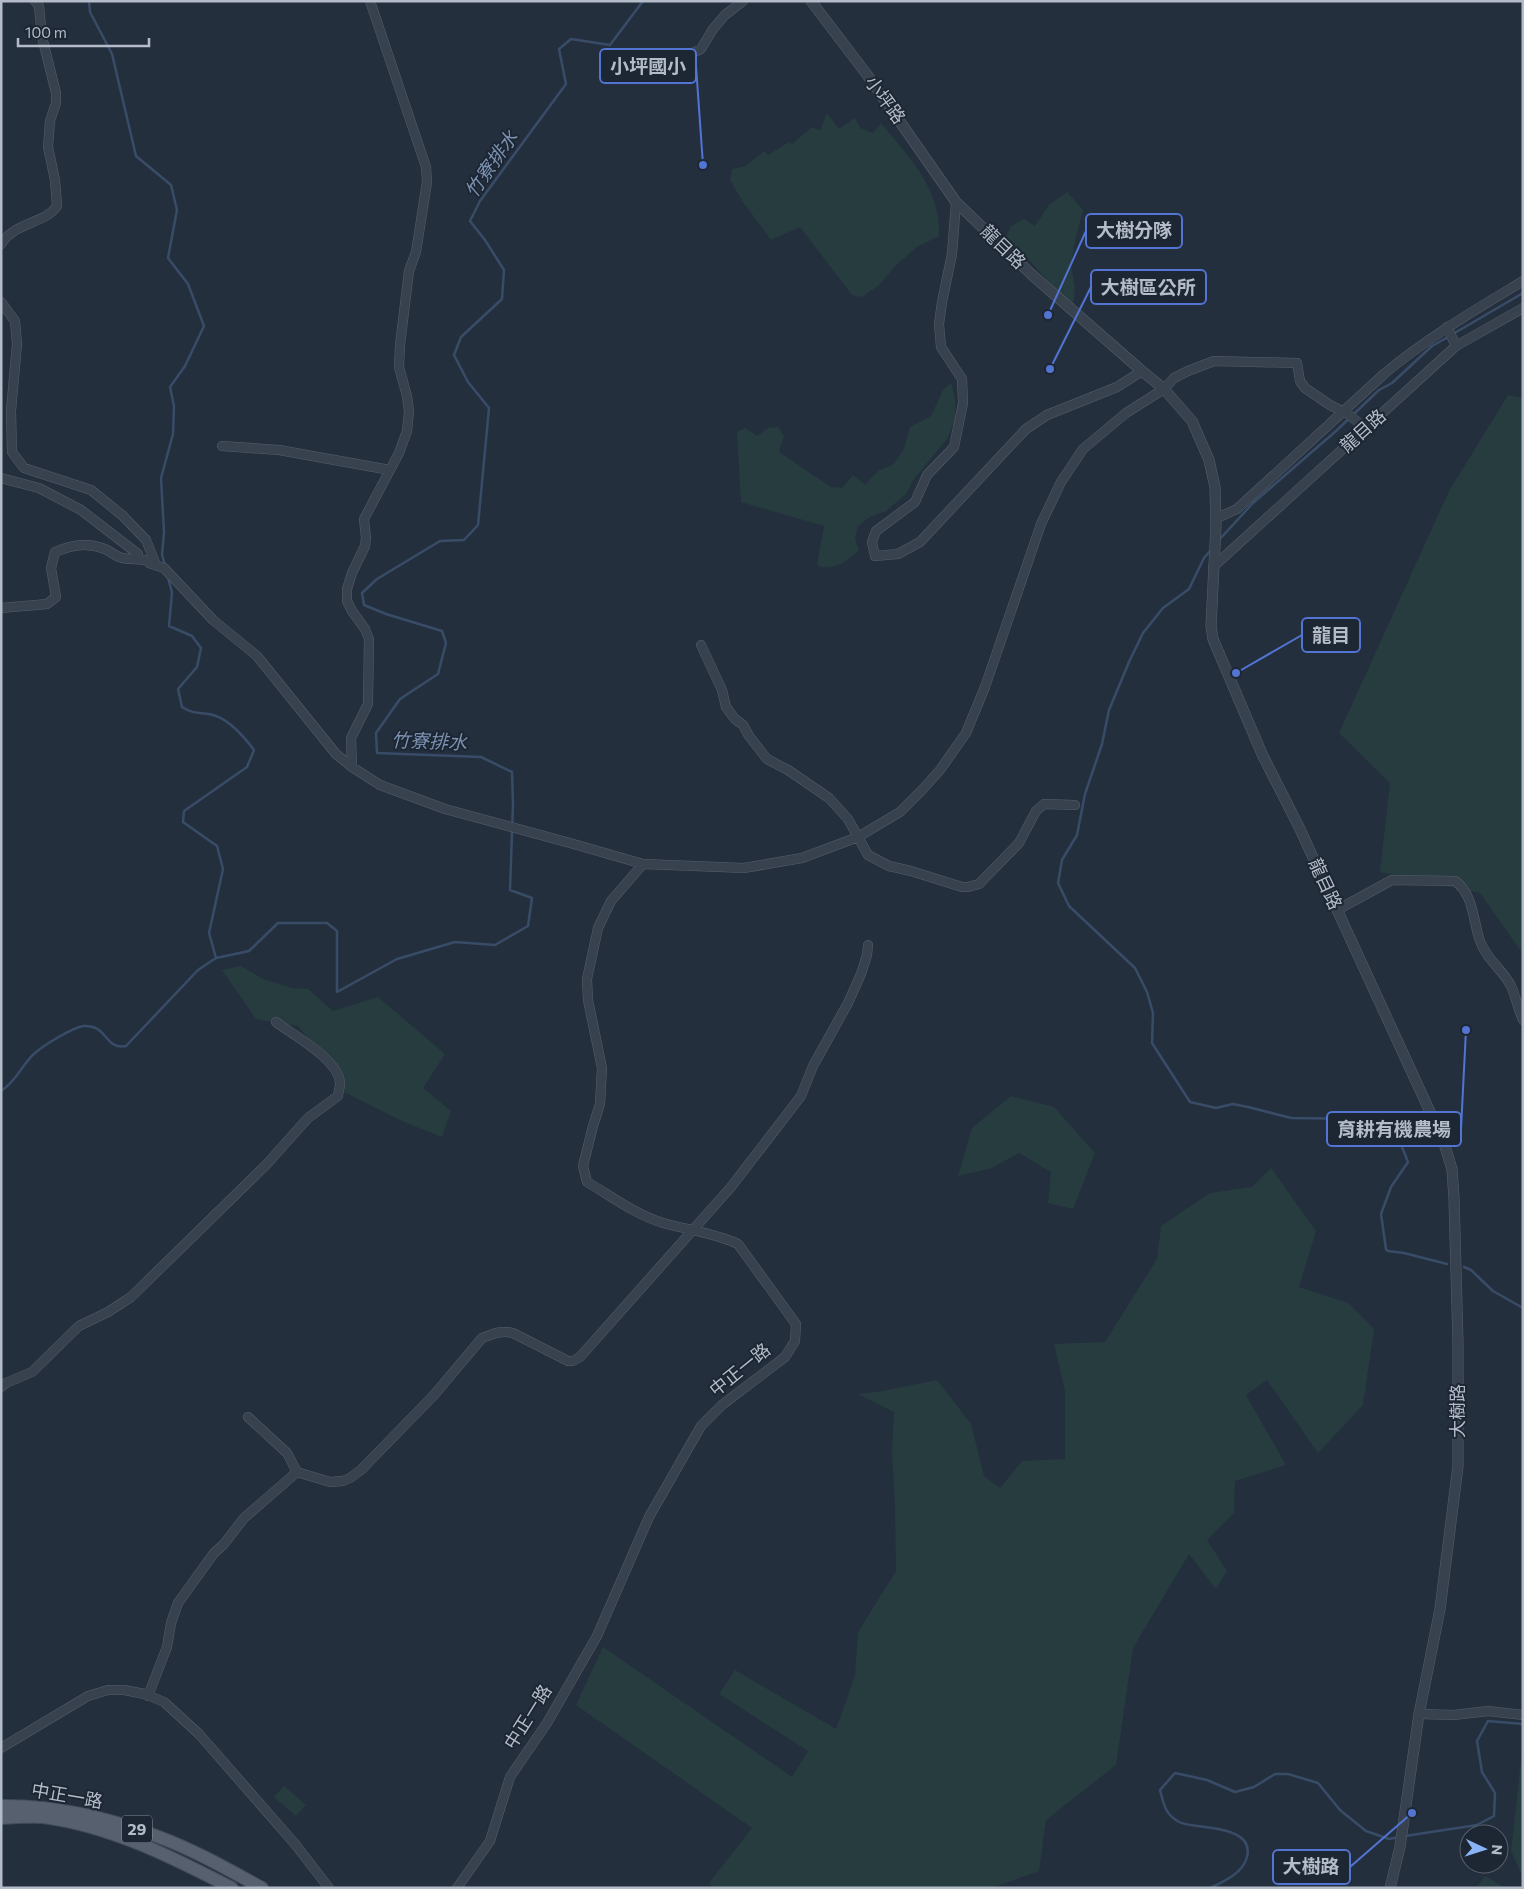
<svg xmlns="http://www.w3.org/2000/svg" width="1524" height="1889" viewBox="0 0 1524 1889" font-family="Commissioner,'Noto Sans TC',sans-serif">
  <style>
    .green { fill: #263c3f }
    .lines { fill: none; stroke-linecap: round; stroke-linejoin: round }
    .stream { stroke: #394c67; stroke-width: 2.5 }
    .minor-casing { stroke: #565f6c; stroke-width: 10 }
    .tertiary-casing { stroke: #565f6c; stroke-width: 11 }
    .primary-casing { stroke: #414a57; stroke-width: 14 }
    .minor { stroke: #38414e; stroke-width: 9 }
    .tertiary { stroke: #38414e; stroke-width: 10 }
    .primary { stroke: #56606e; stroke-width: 12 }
    .labels { text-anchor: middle; stroke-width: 4; stroke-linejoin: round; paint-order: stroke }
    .shield { fill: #1d2633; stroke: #878f9c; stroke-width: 1 }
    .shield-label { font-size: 16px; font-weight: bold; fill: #b4bcc9 }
    .street-label { font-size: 18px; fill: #b4bcc9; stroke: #1d2633 }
    .water-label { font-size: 19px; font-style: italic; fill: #7c92b1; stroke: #1d2633 }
    .leader { fill: none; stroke: #5274d3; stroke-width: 2 }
    .callout-dot { fill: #5274d3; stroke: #1d2633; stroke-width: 2 }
    .callout { fill: #1d2633; stroke: #5274d3; stroke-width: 2 }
    .callout-label { font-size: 19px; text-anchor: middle; font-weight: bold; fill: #b4bcc9 }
  </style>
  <rect width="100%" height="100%" fill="#242f3e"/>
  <path class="green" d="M827,113L839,129L855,118L860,128L873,133L881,123C903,150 930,177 937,212C939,220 939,228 939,236L917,247L896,265L879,285L862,297L852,295L800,227L771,240L743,202L730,180L732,169L746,166L764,151L768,155L789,142L792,144L812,127L820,131Z
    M1067,192L1083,210L1075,241L1071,265L1075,288L1073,309L1031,262L1005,239L1011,226L1024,219L1035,226L1049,205Z
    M951,383L955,398V420L947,439L914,479L906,494L886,511L870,517L858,526L855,539L859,550C849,560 832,573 817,565L824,526L741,502L737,432L745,428L757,436L768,428L778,427L784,436L779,452L831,487L842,488L853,475L865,485L878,471L894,464L904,449L910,427L931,416L943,390Z
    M1508,395L1523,398V954L1480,893L1380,872L1390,783L1339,733L1449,491Z
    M241,966L263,979L292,988L308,989L333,1011L378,997L445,1054L423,1088L451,1111L442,1137L404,1122L340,1090L326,1060L298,1026L256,1019L222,970Z
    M1011,1096L1054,1107L1095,1153L1073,1209L1048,1203L1051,1172L1019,1153L992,1168L958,1176L972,1128Z
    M1271,1168L1316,1231L1299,1287L1348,1303L1374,1329L1363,1405L1318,1453L1267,1380L1246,1395L1286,1465L1235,1481L1234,1513L1207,1540L1227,1571L1216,1589L1189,1554L1133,1648L1116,1765L1046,1820L1039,1871L992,1888H714L709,1883L752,1828L576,1705L603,1647L792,1777L808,1751L719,1694L735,1670L836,1729L855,1676L858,1632L896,1571L895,1504L892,1453L894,1412L858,1394L883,1391L937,1380L971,1424L984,1476L1000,1488L1022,1461L1065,1459V1391L1054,1344L1105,1342L1157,1259L1161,1226L1210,1193L1252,1187Z
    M1523,1743V1878L1511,1851Z
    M284,1786L306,1805L296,1816L274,1797Z
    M1485,1876L1506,1888H1476Z"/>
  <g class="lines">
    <path class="stream" d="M89,1L90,12L112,54L136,156L171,185L177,210L168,258L188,284L204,326L185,366L170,387L174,406L173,434L161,478L164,532L162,555L165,565
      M1453,334L1523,293
      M1219,540L1253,503L1336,431L1379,390L1392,383L1432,346L1448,337
      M1211,550L1204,558L1189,589L1163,608L1143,633L1129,662L1109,710L1102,744L1085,794L1077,835L1062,860L1058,883L1069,906L1135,968L1147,992L1153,1013L1152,1043L1190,1102L1216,1108L1233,1104L1248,1107L1291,1118L1365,1119L1382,1124L1396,1132L1408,1162L1391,1187L1381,1214L1386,1249L1388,1251L1404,1253L1447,1264
      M168,578L172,592L169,626L192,636L201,648L197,667L178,689L182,707C196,716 203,711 216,716C230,721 245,738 254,750L247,767L184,811L183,822L217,846L223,869L209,933L216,958
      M1,1091C17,1081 22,1064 35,1053C44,1045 72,1028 83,1026C108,1024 104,1050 126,1046L198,970L216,958L249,951L278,923H327L337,931V992L397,959L455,942L495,945L528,926L532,898L510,890L513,804L512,772L481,757L377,753L376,733L400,699L438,674L446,643L442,631L386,614L364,605L362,593L377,579L440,541L464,540L478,525L489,408L468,382L454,355L461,337L502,299L504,270L485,240L470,221L480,201L566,84L559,49L571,39L610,45L643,1
      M1464,1267L1471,1270L1493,1291L1523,1308
      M1405,1836L1477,1825L1494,1816L1495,1793L1482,1772L1477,1741L1488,1721L1523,1724
      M1210,1888C1225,1881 1243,1873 1247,1857C1255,1823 1194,1830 1179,1822C1165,1814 1164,1805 1160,1790L1175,1773L1207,1780L1235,1792L1254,1787L1275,1774H1288L1318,1783L1340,1810L1366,1831L1389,1839L1400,1837"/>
    <g class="minor-casing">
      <path id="minor" d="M621,69L635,65H668L701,49L713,29L725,15L743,1
        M956,202L952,254L942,302L939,324L941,347L962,379L963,403L954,447L927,475L915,502L876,531L872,542L875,556L898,554L920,542L1026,429L1047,415L1117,387L1142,371
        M1,244C16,221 45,224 57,206L55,180L48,147L50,121L56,103V93L42,37L39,6L35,1
        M1,302L15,321L17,344L11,411L12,452L24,468L91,490L123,516L146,540L156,565
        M1447,327L1456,346
        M222,446L279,450L390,470
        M1,478L39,488L81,510L138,554
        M1215,519L1237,509L1384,374C1427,338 1475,310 1523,281
        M149,563L164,568L213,620L257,656L336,754L352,767L380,785L445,809L570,843L643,864L744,868L802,858L858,837L900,812L922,790L940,770L966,733L985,687L1041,524L1061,482L1083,449L1126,413L1164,389L1174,378L1188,371L1214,361L1297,363L1300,381L1305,388L1330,405L1348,414L1366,429
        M1213,567L1456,346L1523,308
        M1,608L47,604L56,597L51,568L55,552C72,545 87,542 105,549C110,551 114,555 119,557C130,561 144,557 153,563
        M701,645L722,690L726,707L735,719L743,725L749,736L767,759L788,770L829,798L848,819L868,855L889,866L911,871L962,887H968L979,884L1019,843L1036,811L1044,804L1075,805
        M352,767L351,738L368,704L369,639L365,629L352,611L347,601V589L352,573L365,546L366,538L364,519L399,453L407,431L409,411L407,396L399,367L400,345L409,271L416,252L427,182L426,167L370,1
        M1337,910L1392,880L1455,881C1474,894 1473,922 1480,941C1486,959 1504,971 1511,986C1516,997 1518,1009 1523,1020
        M1,1387L6,1383L32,1372L79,1326L108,1312L131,1297L266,1165L308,1118L338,1096C338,1092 340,1088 340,1084C340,1060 293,1035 276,1022
        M248,1417L287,1453L297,1472L330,1482L343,1481L350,1478L361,1470L434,1395L482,1338C493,1334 501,1330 513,1333L568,1361H573L580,1357L731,1187L801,1096L813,1066L848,1003L861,974L867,955L868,945
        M148,1696L167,1647L171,1623L178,1603L214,1553L224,1544L244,1518L297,1472
        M1419,1714L1454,1715L1488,1711L1523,1715
        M1,1748L88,1696L108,1690H124L145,1694L164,1702L199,1734L295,1844L329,1888
        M457,1888L490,1841L510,1777L547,1723L597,1636L649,1517L701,1426L722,1405L785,1357L795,1341L796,1324L738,1244C715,1233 688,1230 663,1223C636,1215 611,1196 587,1182L583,1166L593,1126L600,1104L602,1068L588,1000L587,979L598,928L611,901L643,864"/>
    </g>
    <g class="tertiary-casing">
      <path id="tertiary" d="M811,1L868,76L956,202L1031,274L1142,371L1164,389L1192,421L1209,460L1215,487L1216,526L1211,626L1213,639L1262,754L1299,827L1443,1140L1452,1169L1454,1198L1458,1342V1466L1440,1609L1419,1714L1400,1847L1390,1888"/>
    </g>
    <g class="primary-casing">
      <path id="primary" d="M1,1806C55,1805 109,1818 159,1837C194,1850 229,1870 262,1888
        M1,1818C15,1817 30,1816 43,1817C111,1826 172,1857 232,1888"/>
    </g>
    <use href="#minor" class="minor"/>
    <use href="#tertiary" class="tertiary"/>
    <use href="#primary" class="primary"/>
  </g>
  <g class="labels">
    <rect class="shield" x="122" y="1815.5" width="30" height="27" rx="4"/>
    <g class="shield-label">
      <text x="137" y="1835">29</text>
    </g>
    <g class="street-label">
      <text transform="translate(885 100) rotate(54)" y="6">小坪路</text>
      <text transform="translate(1003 247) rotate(44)" y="6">龍目路</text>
      <text transform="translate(1363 431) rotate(-42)" y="6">龍目路</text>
      <text transform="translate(1325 884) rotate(65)" y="6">龍目路</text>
      <text transform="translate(740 1370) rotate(-39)" y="6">中正一路</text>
      <text transform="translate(1458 1411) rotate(-90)" y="6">大樹路</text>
      <text transform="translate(528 1717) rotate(-58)" y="6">中正一路</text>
      <text transform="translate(67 1796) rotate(10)" y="6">中正一路</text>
    </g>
    <g class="water-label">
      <text transform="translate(491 164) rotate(-55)" y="7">竹寮排水</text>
      <text transform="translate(429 741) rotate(2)" y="7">竹寮排水</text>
    </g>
  </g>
  <path class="leader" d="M703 165L696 66M1048 315L1086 231M1050 369L1091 287M1236 673L1302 635M1466 1030L1461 1129M1412 1813L1350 1867"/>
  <g class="callout-dot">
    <circle cx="703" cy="165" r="5"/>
    <circle cx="1048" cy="315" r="5"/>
    <circle cx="1050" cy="369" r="5"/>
    <circle cx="1236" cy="673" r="5"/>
    <circle cx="1466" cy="1030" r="5"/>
    <circle cx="1412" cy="1813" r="5"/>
  </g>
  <g class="callout">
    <rect x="600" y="49" width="96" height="34" rx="5"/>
    <rect x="1086" y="214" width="96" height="34" rx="5"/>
    <rect x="1091" y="270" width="115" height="34" rx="5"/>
    <rect x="1302" y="618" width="58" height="34" rx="5"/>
    <rect x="1327" y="1112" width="134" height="34" rx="5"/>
    <rect x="1273" y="1850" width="77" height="34" rx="5"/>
  </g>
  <g class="callout-label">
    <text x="648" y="73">小坪國小</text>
    <text x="1134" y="237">大樹分隊</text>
    <text x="1148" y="294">大樹區公所</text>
    <text x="1331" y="642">龍目</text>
    <text x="1394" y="1136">育耕有機農場</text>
    <text x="1311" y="1873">大樹路</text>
  </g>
  <rect width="1524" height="1889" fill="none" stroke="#b4bcc9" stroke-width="5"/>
  <g transform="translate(1484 1849) rotate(94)"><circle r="24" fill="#1d2633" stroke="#59626f"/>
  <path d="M0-4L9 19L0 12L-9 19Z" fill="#8ab4f8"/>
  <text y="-8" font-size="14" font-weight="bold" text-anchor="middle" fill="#b4bcc9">N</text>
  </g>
  <path d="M18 38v8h131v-8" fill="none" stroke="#b4bcc9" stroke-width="2.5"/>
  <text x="25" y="38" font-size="15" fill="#b4bcc9" stroke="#1d2633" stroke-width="4" paint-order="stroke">100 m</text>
</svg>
